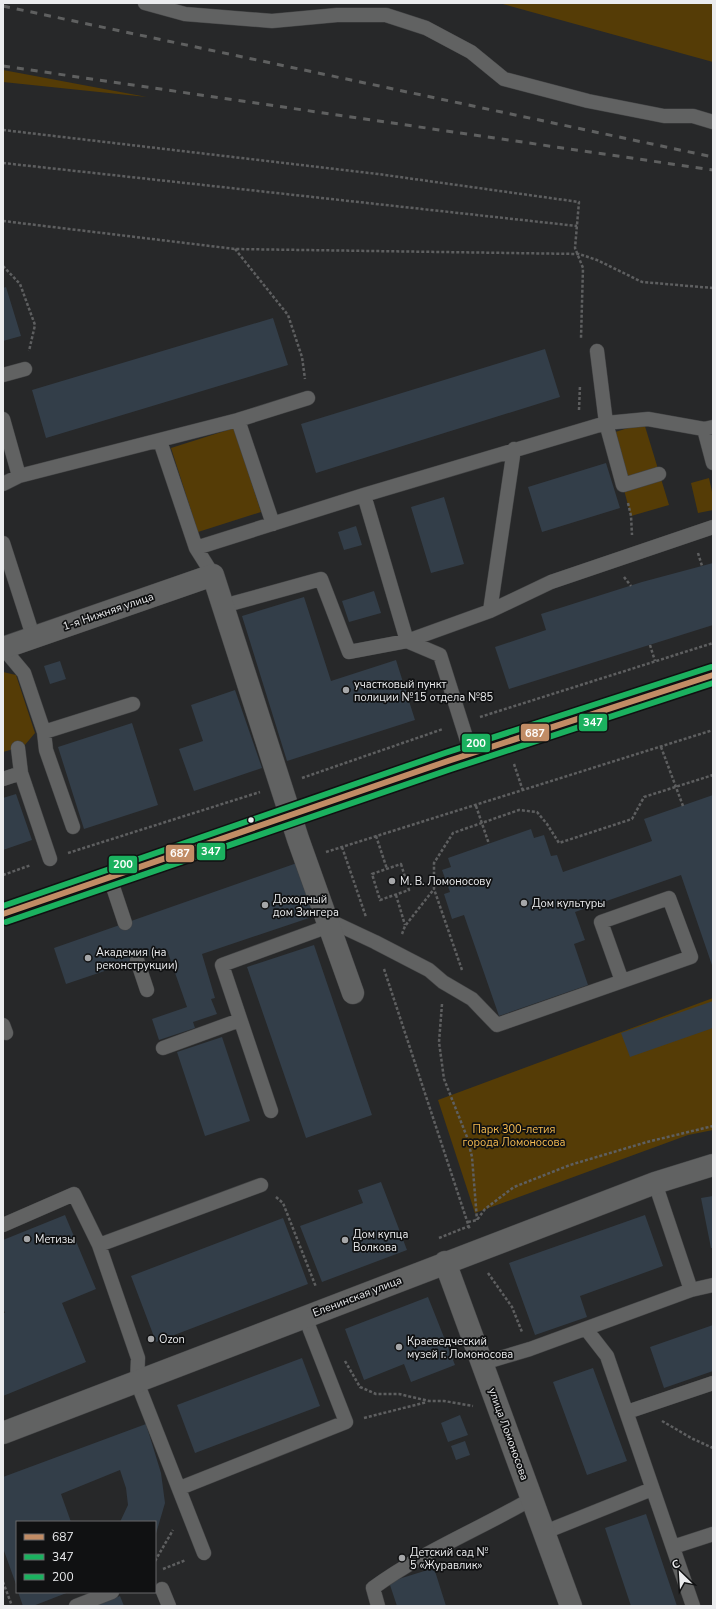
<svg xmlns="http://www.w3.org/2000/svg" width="716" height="1609" viewBox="0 0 716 1609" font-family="'Nunito Sans',sans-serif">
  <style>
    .green { fill: #553c06 }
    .building { fill: #333e49 }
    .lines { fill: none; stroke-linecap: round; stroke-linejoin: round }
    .service-casing { stroke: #444546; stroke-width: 15 }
    .minor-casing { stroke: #444546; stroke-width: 23 }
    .primary-casing { stroke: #444546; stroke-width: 23 }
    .path { stroke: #5e5f60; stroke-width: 2.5; stroke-dasharray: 3 2; stroke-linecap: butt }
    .service { stroke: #616262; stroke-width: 14 }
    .minor { stroke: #616262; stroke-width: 22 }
    .primary { stroke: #625f57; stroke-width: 22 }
    .rail { stroke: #5f6060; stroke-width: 3; stroke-dasharray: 7 7; stroke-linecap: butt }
    .bus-1-casing { stroke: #101112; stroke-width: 9 }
    .bus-2-casing { stroke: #101112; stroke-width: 9 }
    .bus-3-casing { stroke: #101112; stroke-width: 9 }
    .bus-1 { stroke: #c18c65; stroke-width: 6 }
    .bus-2 { stroke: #1bb15f; stroke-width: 6 }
    .bus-3 { stroke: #1bb15f; stroke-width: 6 }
    .poi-dot { fill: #a6a7a9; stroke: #101112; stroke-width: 1.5 }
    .bus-dot { fill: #ebecee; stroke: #101112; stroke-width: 1.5 }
    .labels { text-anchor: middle; stroke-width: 3.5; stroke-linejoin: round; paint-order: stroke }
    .street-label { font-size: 11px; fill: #ebecee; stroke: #101112 }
    .poi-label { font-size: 11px; fill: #ebecee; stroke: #101112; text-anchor: start }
    .park-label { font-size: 11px; fill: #f7bc51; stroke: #101112 }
    .line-badge { stroke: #101112; stroke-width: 1.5 }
    .badge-label { font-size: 11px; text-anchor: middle; font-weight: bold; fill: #fff }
  </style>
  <rect width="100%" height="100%" fill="#272829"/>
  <path class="green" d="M499,3H713V62Z
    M3,70L147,97L3,82Z
    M644,423L669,505L631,516L609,434Z
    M234,428L261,512L198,532L171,448Z
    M709,478L713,496V510L698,513L691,483Z
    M3,672L16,675L35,733L24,746L3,752Z
    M713,998V1130L688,1135L475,1213L438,1100Z"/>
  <path class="building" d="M6,287L21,336L3,341V288Z
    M273,318L288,365L46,438L32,390Z
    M545,349L560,397L316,473L301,424Z
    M606,463L620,508L542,532L528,487Z
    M444,497L464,564L431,573L411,507Z
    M356,526L362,545L344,550L338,532Z
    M713,563V625L509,689L495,647L546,630L541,614L642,582Z
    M374,591L381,613L349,622L342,601Z
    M304,597L331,681L396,660L415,720L287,761L242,616Z
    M60,661L66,679L50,684L44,666Z
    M235,690L262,768L194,791L179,749L203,741L191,705Z
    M132,723L158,805L84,829L58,747Z
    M16,794L32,840L3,850V798Z
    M713,795V968L681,875L575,912L585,940L574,944L588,985L499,1016L464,915L452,919L444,894L450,892L442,870L451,867L448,858L531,829L534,838L544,835L551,856L557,855L563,872L652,841L644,819Z
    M297,863L315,916L202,954L215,998L211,999L217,1014L193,1022L195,1028L159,1040L152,1019L187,1007L167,950L66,984L54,948Z
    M314,945L372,1115L306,1138L247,967Z
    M713,1001V1028L630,1057L621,1033Z
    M222,1037L250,1121L205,1136L177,1052Z
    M381,1182L407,1250L322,1282L300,1226L363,1203L358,1190Z
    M713,1196V1248H711L701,1198Z
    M65,1215L96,1289L62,1303L86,1362L3,1396V1313H5L3,1308V1240Z
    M645,1215L663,1266L580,1296L587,1317L535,1335L509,1263Z
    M283,1218L308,1284L156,1342L131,1276Z
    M428,1297L455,1365L411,1382L404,1364L364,1380L345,1329Z
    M713,1325V1371L664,1388L650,1347Z
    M302,1358L320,1406L195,1453L177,1405Z
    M593,1368L627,1461L587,1475L553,1382Z
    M460,1415L468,1435L448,1442L441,1423Z
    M146,1424L161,1473L165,1503L155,1537V1522H120L128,1505L126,1488L120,1470L61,1494L71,1522H17V1587L3,1548V1477Z
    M465,1441L470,1455L456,1460L451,1446Z
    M646,1514L677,1606H631L605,1528Z
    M434,1568L446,1606H397L389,1582Z
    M18,1592H69L33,1606H23Z
    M120,1596L124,1606H93Z"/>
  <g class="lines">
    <g class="service-casing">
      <path id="service" d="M145,3L185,14L272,21L337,15H386L426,28L471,52L504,79L588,101L664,116H693L713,122
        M597,351L606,423L623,485L659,474
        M3,375L25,369
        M3,419L19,476
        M238,420L273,524
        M704,429L713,463
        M160,441L196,548L213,575
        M3,484L19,476L238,420L308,398
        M364,495L407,641L440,655L471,753
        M3,543L33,636
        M196,548L364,495L606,423L648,419L704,429L713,427
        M223,606L321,579L349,652L407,641L490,611L551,582L713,527
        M490,611L514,449
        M3,648L24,673L44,732L46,750L73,827
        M44,732L133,704
        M18,748L21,773
        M3,779L21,773L50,859
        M110,878L125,923
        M326,919L375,942L429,970L443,982L472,999L497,1025L691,957L669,898L601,922L622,981
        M137,960L147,990
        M3,1025L6,1033
        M163,1048L240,1020
        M271,1111L222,965L329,926
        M655,1183L691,1290
        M3,1225L74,1194L99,1245
        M586,1329L607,1356L693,1606
        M483,1363L530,1349L691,1290L713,1285
        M627,1412L713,1383
        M180,1488L346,1422L305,1317
        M545,1532L652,1489
        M673,1547L713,1534
        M204,1553L137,1382L138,1358L99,1245L261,1185
        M162,1589L169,1606
        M76,1606L112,1592
        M378,1606L373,1588C422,1552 480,1529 533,1498"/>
    </g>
    <g class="minor-casing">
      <path id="minor" d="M3,648L213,575L298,839L353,993
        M445,1262L571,1606
        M3,1433L655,1183L713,1165"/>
    </g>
    <g class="primary-casing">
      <path id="primary" d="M3,914L448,761L713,675"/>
    </g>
    <path class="path" d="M3,130L378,174L579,202L575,248L583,268L581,338
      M3,163L577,226
      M3,221L235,249L579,254L597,260L642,282L713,288
      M235,249L288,315L302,357L305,379
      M3,266L20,284L35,325L29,351
      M579,410L580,385
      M628,503L631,516L632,535
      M698,553L702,566
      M624,577L631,586
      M650,645L655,661
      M480,717L713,643
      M661,747L683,806
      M514,764L523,791
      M302,778L443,729
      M476,806L489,844
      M376,836L387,869
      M342,847L366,917
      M326,852L713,730
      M68,853L260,792
      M401,864L409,890L380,900L372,874Z
      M3,875L31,865
      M396,895L405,925
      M402,934L405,926L434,889
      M384,969L470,1230
      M462,970L434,889V863L453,833L519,810L537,812L547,824L559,843L632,819L644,797L713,775
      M442,1004L439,1042L444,1079L467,1137L472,1157L477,1220
      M276,1197L283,1203L316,1287
      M468,1222L477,1220L485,1209L514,1187L570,1165L647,1142L713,1126
      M439,1238L469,1226
      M488,1273L512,1307L522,1332
      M345,1361L360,1387L376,1394H399L429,1401H444L473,1406
      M364,1418L427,1402
      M662,1421L693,1439L713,1448
      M155,1561L173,1530
      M163,1569L186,1560
      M3,1582L12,1606"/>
    <use href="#service" class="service"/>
    <use href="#minor" class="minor"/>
    <use href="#primary" class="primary"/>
    <path class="rail" d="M3,6L713,157
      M3,66L713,170"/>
    <g class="bus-1-casing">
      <path id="bus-1" d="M3,914L448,761L713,675"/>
    </g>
    <g class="bus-2-casing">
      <path id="bus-2" d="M6,922L451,769L713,683"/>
    </g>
    <g class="bus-3-casing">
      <path id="bus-3" d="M3,906L445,753L711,667"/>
    </g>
    <use href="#bus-1" class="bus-1"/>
    <use href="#bus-2" class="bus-2"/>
    <use href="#bus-3" class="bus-3"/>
  </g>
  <g class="poi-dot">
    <circle cx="346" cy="690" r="4"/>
    <circle cx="392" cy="881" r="4"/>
    <circle cx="524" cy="903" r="4"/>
    <circle cx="265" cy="905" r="4"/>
    <circle cx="88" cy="958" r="4"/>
    <circle cx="27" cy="1239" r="4"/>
    <circle cx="345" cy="1240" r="4"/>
    <circle cx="151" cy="1339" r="4"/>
    <circle cx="399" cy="1347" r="4"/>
    <circle cx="402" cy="1558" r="4"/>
  </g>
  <circle class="bus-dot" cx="251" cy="820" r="3.5"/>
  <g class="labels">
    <g class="street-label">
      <text transform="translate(108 611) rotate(-19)" y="4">1-я Нижняя улица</text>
      <text transform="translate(357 1296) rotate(-21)" y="4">Еленинская улица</text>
      <text transform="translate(509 1434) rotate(70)" y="4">улица Ломоносова</text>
    </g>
    <g class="poi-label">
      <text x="354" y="688">участковый пункт<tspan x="354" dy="13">полиции №15 отдела №85</tspan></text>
      <text x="400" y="885">М. В. Ломоносову</text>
      <text x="273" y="903">Доходный<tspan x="273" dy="13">дом Зингера</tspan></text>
      <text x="532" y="907">Дом культуры</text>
      <text x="96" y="956">Академия (на<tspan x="96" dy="13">реконструкции)</tspan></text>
      <text x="353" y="1238">Дом купца<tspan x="353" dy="13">Волкова</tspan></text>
      <text x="35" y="1243">Метизы</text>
      <text x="159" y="1343">Ozon</text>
      <text x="407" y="1345">Краеведческий<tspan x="407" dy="13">музей г. Ломоносова</tspan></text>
      <text x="410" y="1556">Детский сад №<tspan x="410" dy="13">5 «Журавлик»</tspan></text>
    </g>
    <g class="park-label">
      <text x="514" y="1133">Парк 300-летия<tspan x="514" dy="13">города Ломоносова</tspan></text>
    </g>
  </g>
  <g class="line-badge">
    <rect x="578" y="713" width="30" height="19" rx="4" fill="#1bb15f"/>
    <rect x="520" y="723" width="30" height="19" rx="4" fill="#c18c65"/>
    <rect x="461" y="733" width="30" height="20" rx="4" fill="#1bb15f"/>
    <rect x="196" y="842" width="30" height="19" rx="4" fill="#1bb15f"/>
    <rect x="165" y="844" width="30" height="19" rx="4" fill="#c18c65"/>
    <rect x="108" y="855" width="30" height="19" rx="4" fill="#1bb15f"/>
  </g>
  <g class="badge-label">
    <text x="593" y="726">347</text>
    <text x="535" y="737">687</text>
    <text x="476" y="747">200</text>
    <text x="211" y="855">347</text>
    <text x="180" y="857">687</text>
    <text x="123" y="868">200</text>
  </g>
  <rect width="716" height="1609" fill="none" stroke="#ebecee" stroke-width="8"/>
  <rect x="16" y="1521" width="140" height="72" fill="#101112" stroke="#68696a"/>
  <rect x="24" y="1534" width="20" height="6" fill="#c18c65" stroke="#68696a"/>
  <text x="52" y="1541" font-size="12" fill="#ebecee">687</text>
  <rect x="24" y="1554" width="20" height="6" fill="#1bb15f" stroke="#68696a"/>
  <text x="52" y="1561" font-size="12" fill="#ebecee">347</text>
  <rect x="24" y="1574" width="20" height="6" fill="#1bb15f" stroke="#68696a"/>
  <text x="52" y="1581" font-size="12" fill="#ebecee">200</text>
  <g transform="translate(680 1573) rotate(335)" stroke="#101112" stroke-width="3" paint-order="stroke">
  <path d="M0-3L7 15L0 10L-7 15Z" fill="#ebecee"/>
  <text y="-6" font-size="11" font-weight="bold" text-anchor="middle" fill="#ebecee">С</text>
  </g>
</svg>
